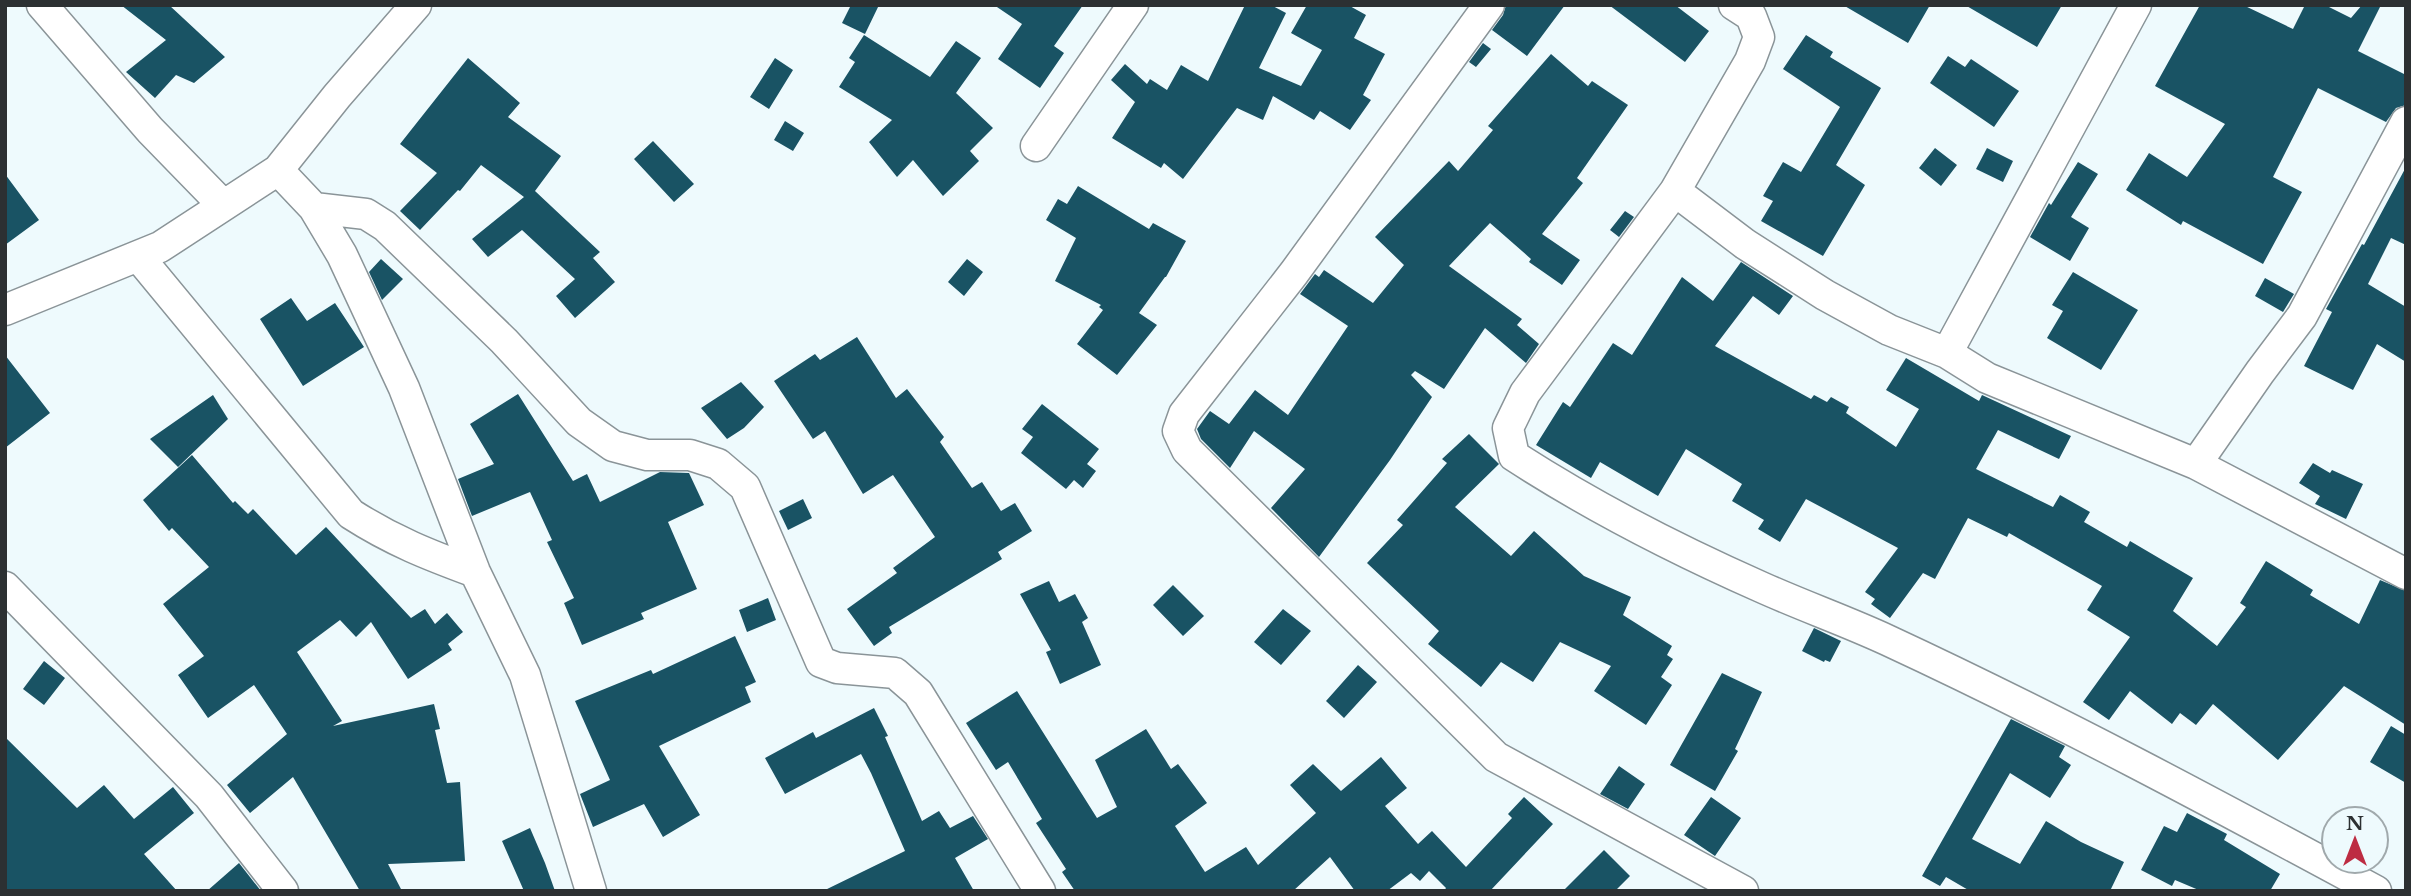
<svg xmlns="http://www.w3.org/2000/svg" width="2411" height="896" viewBox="0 0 2411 896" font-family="'Libre Baskerville',serif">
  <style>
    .building { fill: #195364 }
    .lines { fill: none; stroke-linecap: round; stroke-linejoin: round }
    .minor-casing { stroke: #8a9498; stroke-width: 33 }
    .minor { stroke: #fff; stroke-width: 30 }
  </style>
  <rect width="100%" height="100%" fill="#eefafd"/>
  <path class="building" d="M121,5H169L225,57L194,83L176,75L155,98L126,72L166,40Z
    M851,5H879L865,34L842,23Z
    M994,5H1083L1054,46L1064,53L1040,88L998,59L1022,24Z
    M1245,5H1271L1286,13L1259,68L1301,86L1322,50L1291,33L1307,5H1348L1366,15L1354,38L1385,54L1363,95L1371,100L1350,130L1320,111L1314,120L1273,96L1263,120L1237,108L1183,179L1164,163L1161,168L1112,138L1135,102L1111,80L1125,64L1147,84L1150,79L1167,90L1181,65L1208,81Z
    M1506,5H1565L1527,56L1492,30L1503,15Z
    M1609,5H1675L1709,31L1685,62Z
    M1843,5H1930L1908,43Z
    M1965,5H2062L2037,47Z
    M2200,5H2243L2293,29L2305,5H2325L2351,18L2362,5H2381L2358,51L2406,75V105L2396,108L2386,122L2318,88L2273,177L2302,192L2263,264L2183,221L2181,225L2126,190L2149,153L2187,177L2225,124L2155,86Z
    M864,35L930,77L956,41L981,58L956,93L993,128L970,151L979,161L943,196L913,160L897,177L869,142L892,120L839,87L855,62L849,58Z
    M1806,35L1833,52L1830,57L1881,88L1836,165L1865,185L1823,256L1761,221L1773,201L1763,196L1783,162L1801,172L1840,107L1783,69Z
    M1483,43L1491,49L1476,67L1469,62Z
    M1551,54L1588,86L1592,81L1628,105L1577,178L1583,183L1542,234L1580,260L1562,285L1529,262L1531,259L1490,223L1449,266L1522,319L1517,325L1539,344L1526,363L1485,328L1444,389L1415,371L1411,375L1432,397L1390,460L1319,557L1271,508L1305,469L1254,431L1230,468L1201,439L1197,429L1210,411L1229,424L1255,390L1288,415L1348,326L1300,294L1315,274L1319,277L1324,270L1373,303L1404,265L1375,237L1449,161L1458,171L1493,130L1488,126Z
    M1948,56L1965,67L1971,59L2019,91L1994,127L1930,83Z
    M468,58L520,103L508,117L561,156L535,191L600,252L593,258L615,282L575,318L556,296L575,279L522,230L488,257L472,239L524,197L481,165L460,191L458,190L420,230L400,211L437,173L400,144Z
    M775,58L793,70L769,109L750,97Z
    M785,121L804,133L793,151L774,140Z
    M653,141L694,184L674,202L634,159Z
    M1935,148L1957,165L1941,186L1919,168Z
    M1987,148L2013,161L2003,182L1976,169Z
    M2078,162L2098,174L2071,217L2089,228L2070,261L2030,237L2049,203L2051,205Z
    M2406,167V245L2391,238L2368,284L2406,307V362L2377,344L2353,390L2304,366L2332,312L2326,309L2362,244L2364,245Z
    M5,174L39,220L5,245Z
    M1078,186L1149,229L1153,223L1186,241L1166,277H1165L1139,313L1157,325L1117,375L1077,344L1103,310L1099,307L1101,305L1055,281L1076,238L1046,220L1058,199L1067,204Z
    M1625,211L1634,217L1619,237L1610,230Z
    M381,259L403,279L382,300L369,272Z
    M967,259L983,272L964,296L948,282Z
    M1741,262L1793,296L1779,315L1753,296L1715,346L1811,399L1814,395L1827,402L1831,397L1849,407L1846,413L1896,447L1919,409L1886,390L1906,358L1979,401L1982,395L2071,436L2059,459L1998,430L1976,469L2053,507L2060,495L2090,512L2084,522L2127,547L2130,541L2193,578L2173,611L2217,646L2246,607L2240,603L2266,561L2313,590L2310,595L2359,624L2380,580L2406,591V725L2344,686L2278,760L2213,704L2196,725L2180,713L2172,724L2130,691L2109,720L2083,702L2130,637L2087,610L2102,586L2009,533L2007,537L1968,518L1935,579L1923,573L1890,618L1871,604L1875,599L1865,592L1898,548L1806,499L1780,542L1758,529L1764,520L1732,501L1742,484L1686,449L1658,496L1600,462L1591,478L1536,445L1563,402L1570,407L1613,343L1632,355L1682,277L1713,301Z
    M2073,272L2138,310L2101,370L2047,338L2063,311L2052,305Z
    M2265,278L2294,294L2283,312L2255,296Z
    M291,298L307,321L335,303L364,347L303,386L260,319Z
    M857,337L896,398L907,389L944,437L940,442L972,488L982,482L1001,511L1015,503L1032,531L998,552L1002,559L889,627L892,633L874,646L847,609L897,573L893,568L935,537L893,475L863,494L825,431L813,439L774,381L815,354L820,360Z
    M5,355L50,413L5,448Z
    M741,382L764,407L744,428L727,439L701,408Z
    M518,394L573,481L587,474L600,502L660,472L689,473L704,505L668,522L697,589L641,613L644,619L582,645L564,603L574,598L547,542L552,540L530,492L472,516L458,479L494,464L470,424Z
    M213,395L228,419L178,467L150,439Z
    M1042,404L1099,449L1087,464L1096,471L1083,488L1074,480L1066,489L1021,453L1033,437L1022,429Z
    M1469,434L1499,464L1455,507L1511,556L1534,531L1584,576L1631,597L1623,615L1672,646L1667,655L1673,659L1661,677L1672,685L1646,725L1594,691L1611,666L1560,642L1533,682L1501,662L1481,687L1428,644L1439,631L1367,563L1403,525L1397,520L1447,463L1442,459Z
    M192,455L233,503L235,501L248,514L253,509L296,555L326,527L411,618L425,609L435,624L447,613L463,632L448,644L452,650L408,679L371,622L356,637L340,620L297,652L342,721L333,726L434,704L440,729L435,730L447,783L460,782L465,861L388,864L402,891H360L293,777L250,813L227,785L287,734L254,685L208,718L178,675L204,656L163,604L209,567L172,528L169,531L143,500Z
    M2313,463L2330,473L2332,470L2363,484L2346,519L2315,504L2320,496L2299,483Z
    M803,499L812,518L788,530L779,511Z
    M1049,581L1059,602L1075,594L1088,618L1082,622L1101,665L1060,684L1046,652L1051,650L1020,594Z
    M1173,585L1204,616L1183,636L1153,605Z
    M768,598L776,620L747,632L739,610Z
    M1283,609L1311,631L1281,665L1254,642Z
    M1814,628L1841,641L1830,662L1825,660L1824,662L1802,651Z
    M735,636L756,682L745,687L751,702L659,746L700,815L663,837L644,804L593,827L580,794L610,780L575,701L651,670L653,674Z
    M44,661L65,678L44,705L23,689Z
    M1358,665L1377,682L1344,718L1326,701Z
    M1722,673L1762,692L1735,749L1738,751L1715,791L1670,765Z
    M1017,691L1097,818L1117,807L1095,760L1146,729L1171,769L1178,764L1207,803L1175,826L1205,872L1246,847L1258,865L1316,813L1290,785L1313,764L1341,791L1381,757L1407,788L1385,806L1418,844L1432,831L1466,867L1512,818L1508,814L1524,797L1553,824L1490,891H1444L1446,888L1429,871L1420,881L1411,873L1387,891H1355L1330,857L1293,891H1075L1062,872L1066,869L1036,823L1042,819L1008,762L996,770L966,723Z
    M874,708L888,736L885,737L922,821L939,811L950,828L973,816L988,839L955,858L974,891H823L905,851L871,773L861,754L785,794L765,758L813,732L816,738Z
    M2011,719L2065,746L2059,757L2071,765L2050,798L2010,773L1972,839L2020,864L2046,821L2081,842L2124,862L2110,891H1970L1946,877L1940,886L1922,876Z
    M2391,726L2406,735V783L2370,762Z
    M5,737L77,808L104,785L134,819L173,787L194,813L144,854L177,891H5Z
    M1619,766L1645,784L1628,809L1600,794Z
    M1711,797L1741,818L1715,856L1684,835Z
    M2187,813L2227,834L2224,840L2280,874L2270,891H2201L2175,880L2172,886L2141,870L2164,826L2177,832Z
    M530,828L545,863L555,891H524L502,841Z
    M1604,850L1630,876L1615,891H1563Z
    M239,863L261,891H207Z"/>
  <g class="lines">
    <g class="minor-casing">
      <path id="minor" d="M42,5L150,130L223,205
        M1489,5L1294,273L1184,414L1178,431L1187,450L1496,757L1743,891
        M1734,5L1751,16L1759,37L1750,61L1675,191L1525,393L1508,428L1514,456C1593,507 1675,549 1761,587C1803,606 1846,621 1887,640C2053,717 2215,804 2376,891
        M1036,146L1133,5
        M278,170L314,208L342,255L404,388L475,572L525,675L591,891
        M1675,191L1745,244L1825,295L1889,330L1947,353L1987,378L2196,464L2406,574
        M314,208L366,214L385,226L504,341L579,422L613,446L647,455H690L718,464L745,487L821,662L837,668L895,673L918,693L1040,891
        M138,256L351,514C393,541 429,555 475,572
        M5,310L160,247L278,170L337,96L416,5
        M1947,353L2136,5
        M2196,464L2260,372L2302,316L2406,122
        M5,587L209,796L283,891"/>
    </g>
    <use href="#minor" class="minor"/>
  </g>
  <rect width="2411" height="896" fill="none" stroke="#2c3032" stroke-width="14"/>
  <g transform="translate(2355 840)"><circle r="33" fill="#eefafd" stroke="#a0a9ac" stroke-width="2"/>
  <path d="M0-5L12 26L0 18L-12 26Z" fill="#bd2c42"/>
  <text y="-10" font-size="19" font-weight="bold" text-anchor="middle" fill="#2c3032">N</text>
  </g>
</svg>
